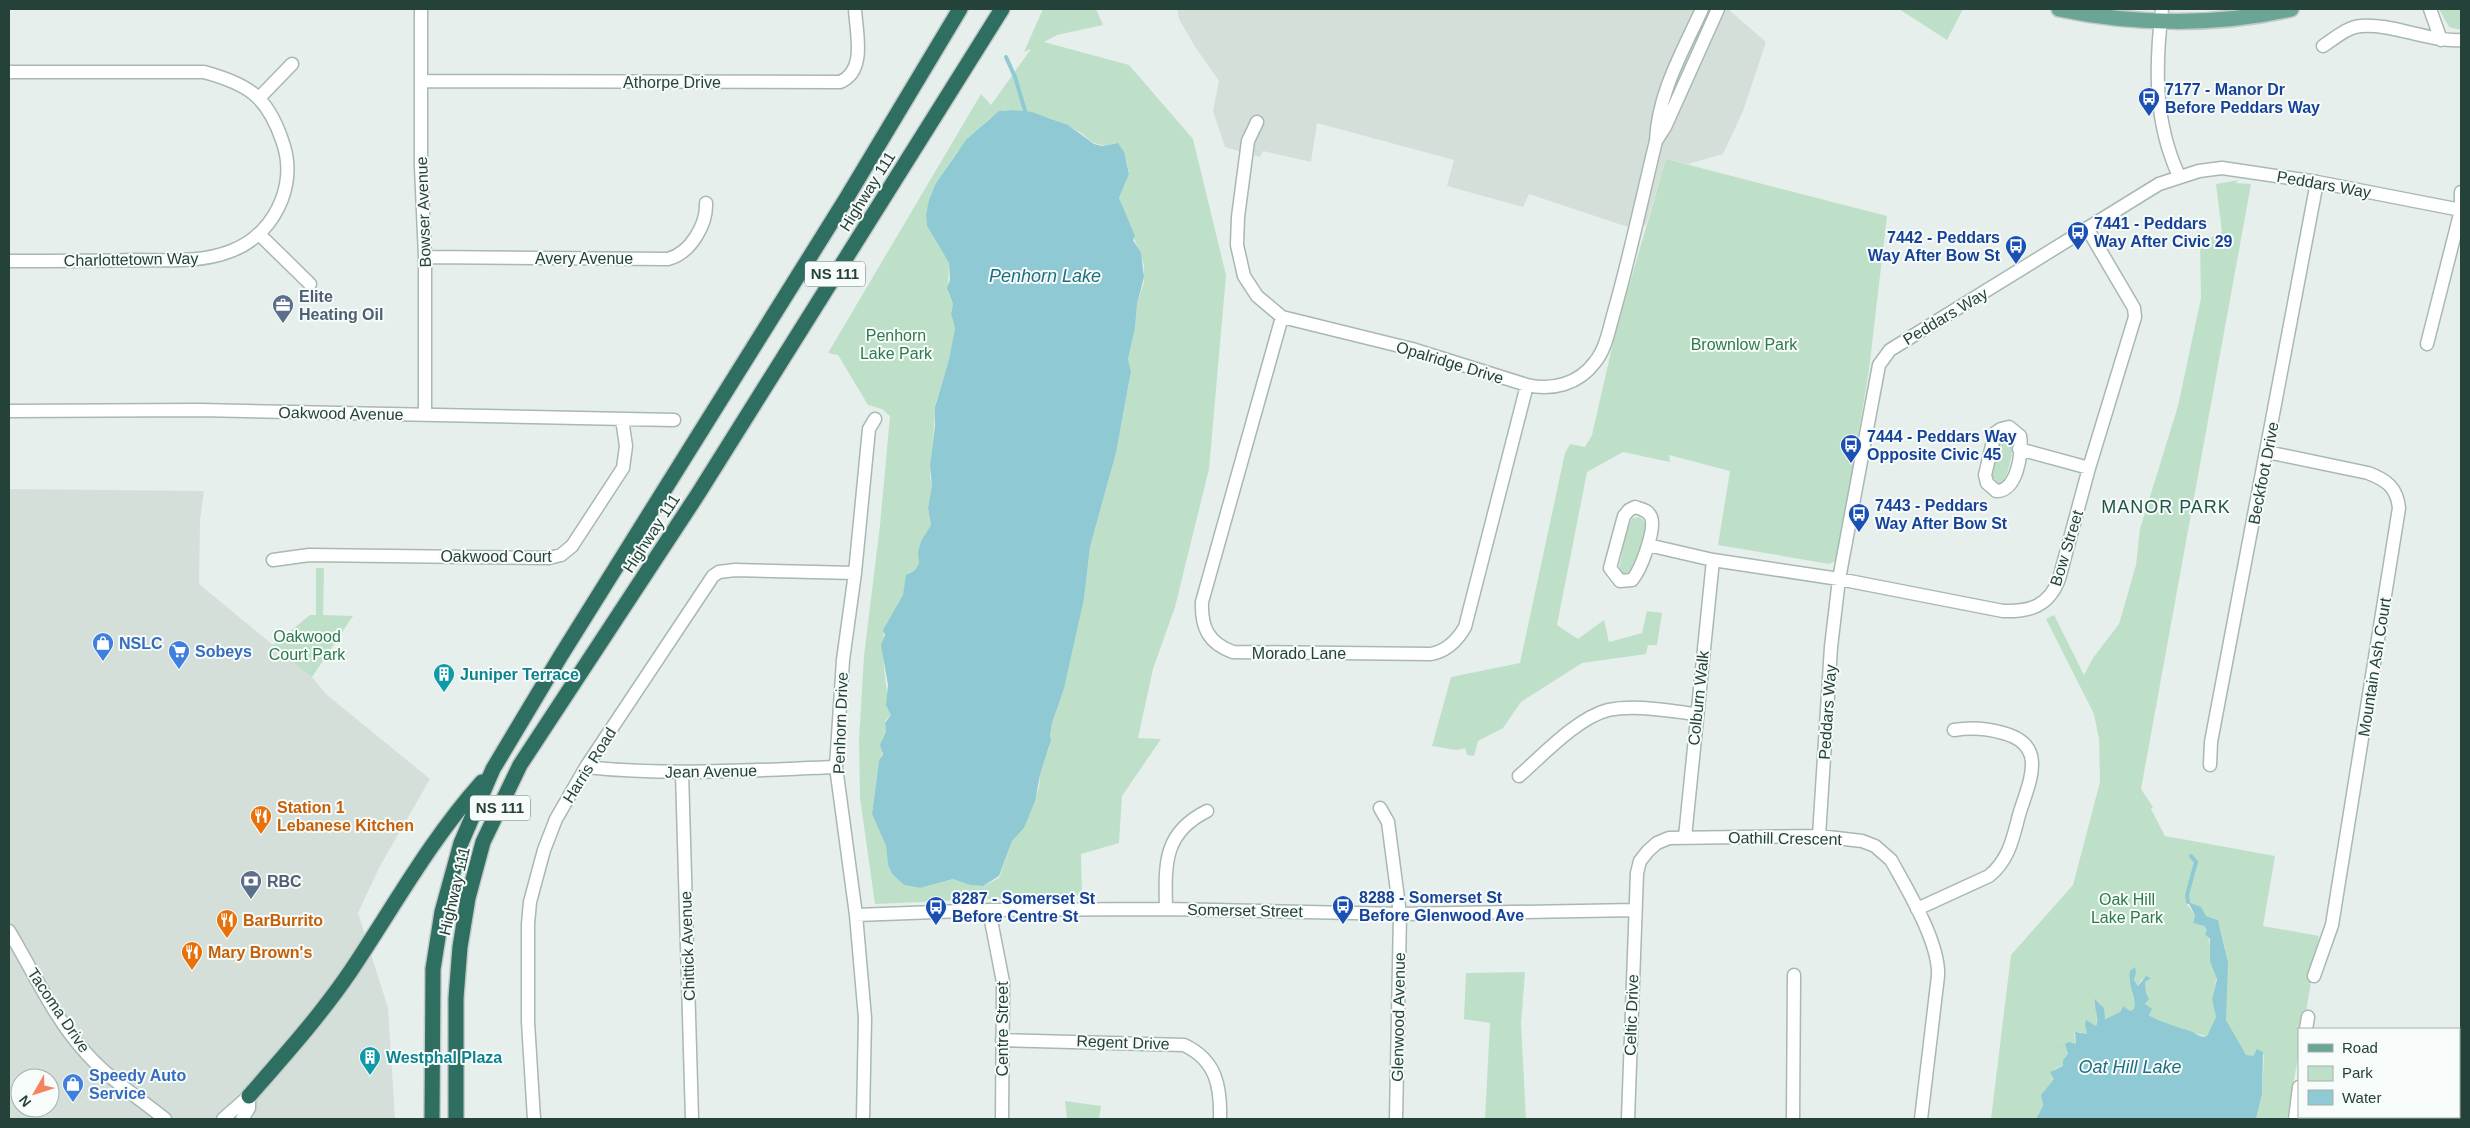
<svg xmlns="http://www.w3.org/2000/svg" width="2470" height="1128" viewBox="0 0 2470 1128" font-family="Helvetica,sans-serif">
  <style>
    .built { fill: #d4dfda; fill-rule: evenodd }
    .green { fill: #bfe0c8; fill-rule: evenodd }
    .water { fill: #8ec9d4 }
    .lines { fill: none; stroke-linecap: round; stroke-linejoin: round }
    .stream { stroke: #8ec9d4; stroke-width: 4 }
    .minor-casing { stroke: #a8b8b2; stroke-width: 15 }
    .major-casing { stroke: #c2cac8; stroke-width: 18 }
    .highway-casing { stroke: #c2cac8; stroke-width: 18 }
    .minor { stroke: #fff; stroke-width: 12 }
    .major { stroke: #6aa596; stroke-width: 15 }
    .highway { stroke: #2f6f62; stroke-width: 15 }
    .labels { text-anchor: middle; stroke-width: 4; stroke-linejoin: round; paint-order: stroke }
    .shield { fill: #f7fbf9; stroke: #637a73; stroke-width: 1 }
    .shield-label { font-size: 15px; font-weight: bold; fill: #24423a }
    .street-label { font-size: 16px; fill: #24423a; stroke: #f7fbf9 }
    .transit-label { font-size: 16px; font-weight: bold; fill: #164399; stroke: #f7fbf9; text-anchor: start }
    .service-label { font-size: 16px; font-weight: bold; fill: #4e5e75; stroke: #f7fbf9; text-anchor: start }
    .park-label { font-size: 16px; fill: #2d7a4b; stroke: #f7fbf9 }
    .shop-label { font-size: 16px; font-weight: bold; fill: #366cbe; stroke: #f7fbf9; text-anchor: start }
    .culture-label { font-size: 16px; font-weight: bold; fill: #0d838f; stroke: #f7fbf9; text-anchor: start }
    .food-label { font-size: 16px; font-weight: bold; fill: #c56008; stroke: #f7fbf9; text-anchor: start }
    .water-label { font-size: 18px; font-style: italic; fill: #1c6f80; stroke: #f7fbf9 }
    .neighbourhood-label { font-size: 18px; letter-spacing: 1px; fill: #1f5548; stroke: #f7fbf9 }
  </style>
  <rect width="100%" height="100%" fill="#e6efeb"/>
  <path class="built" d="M1177,9H1728L1766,42L1743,111L1723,154L1688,164L1666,159L1646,225L1631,228L1529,194L1523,207L1447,186L1454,160L1317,123L1311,162L1263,151L1260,157L1225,147L1213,111L1219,81L1194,45L1179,19Z
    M9,489L204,491L200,520L199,584L312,677L327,695L430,779L380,866L358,913L388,1008L395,1119H9ZM20,1078H50V1108H20Z"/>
  <path class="green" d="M1043,9H1096L1103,25L1057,35L1044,42L1129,65L1193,139L1226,275L1209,469L1175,607L1153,669L1138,738L1161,739L1122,796L1119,843L1081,854L1082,895L875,904L860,798L859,740L864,656L880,525L890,416L882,409L868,405L838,355L828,353L981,94L991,105L1031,49L1024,52ZM1004,110C1031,110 1058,119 1081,133C1087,137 1090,142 1097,144C1103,146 1109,145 1116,143L1127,163L1129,174L1119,198L1144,265V282L1137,304L1135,328L1128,359L1131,371L1116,453L1090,547L1084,599L1066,677L1052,723L1049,747L1040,775L1039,787L1024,828L1012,841L999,878L983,886L970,885L953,879L920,888L904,885L892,874L888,865L886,846L872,814L879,761C886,751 878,742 886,731L885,721L891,715C887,698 879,638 886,625C891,615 900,606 903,595C905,588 906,580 908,573L915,570L920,561L918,552L921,541L931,525L928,508L932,485L930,476L936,402L949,359L955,328L951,314L953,304L948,292L949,263L927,226L926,212L936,183L957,152L989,119Z
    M1899,9H1963L1947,40Z
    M2439,9H2461V30L2449,27Z
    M1666,159L1887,216L1869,370L1838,557L1836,561L1829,564L1718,545L1730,471L1669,455L1670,462L1623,452L1587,472L1557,625L1578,639L1604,620L1609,642L1642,633L1647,611L1662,613L1657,645H1648L1646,654L1582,663L1521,702L1503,728L1478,741L1474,756L1467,755L1465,748L1457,750L1432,746L1451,677L1520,663L1565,453L1570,444L1585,447L1592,435L1615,334Z
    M2239,180L2235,183L2251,184L2141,789L2153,807L2151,809L2165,836L2275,856L2263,926L2319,936L2303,1029H2299V1052L2287,1119H2256L2262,1094L2264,1055L2256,1051L2253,1056H2246L2226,1021L2225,949L2218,920L2206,916C2200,910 2198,903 2187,904L2195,915L2193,923L2204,926L2207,930L2211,950L2210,956L2217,976L2212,998L2216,1017L2207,1036C2203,1037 2161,1021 2152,1018L2149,1015L2151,1010L2145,1005L2148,997L2146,993L2145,982L2148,979H2142L2138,986L2134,980L2136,973L2129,978C2130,989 2136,998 2134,1009L2130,1011L2122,1007L2120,1012L2104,1019C2105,1011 2103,1005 2096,1000L2094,1005L2098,1011L2096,1026L2086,1027L2088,1031L2086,1035L2080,1032L2074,1034L2076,1044L2065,1043L2068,1054L2063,1066L2054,1069C2054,1072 2055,1078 2053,1081C2047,1090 2038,1095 2043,1106L2036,1119H1991L2011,955L2073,885L2100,782L2099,739L2094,714L2046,619L2054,615L2084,675L2093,658L2119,624L2136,565L2140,529L2178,406L2201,298L2200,243L2222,232L2216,184Z
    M2006,431L2012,435C2014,447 2010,474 2001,483H1996L1992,480C1989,463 1994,443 2006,431Z
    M1640,517L1646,523L1637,561L1630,573L1624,574L1619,568L1626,534L1632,518Z
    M316,568H324L323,615L353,616L312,677L272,646L310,615H316Z
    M1525,972L1521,1024L1526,1119H1485L1490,1023L1464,1019L1466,973Z
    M1065,1101L1101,1106L1099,1119H1067Z"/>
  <path class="water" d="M1013,110L1032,112L1068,125L1094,144L1102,146L1118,143L1124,152L1129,174L1119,198L1135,236L1133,240L1141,253L1144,277L1137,304L1135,328L1128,359L1131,371L1116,453L1090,547L1084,599L1064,688L1052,723L1050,736L1051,740L1040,775L1035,801L1024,828L1012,841L999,876L983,886L970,885L953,879L920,888L904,885L892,874L888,865L886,846L872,814L879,761L883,754L880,745L886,731L885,723L891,715L886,705L888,685L881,645L885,635L883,630L903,595L906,575L915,570L919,563L918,552L921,541L931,525L928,508L932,485L930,466L935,426V407L949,359L955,328L951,314L953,304L947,288L950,280L949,263L927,226L926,214L929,200L936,183L966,140L999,111Z
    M2188,902L2201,907L2206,916L2218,920L2228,963L2226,1020L2246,1055L2253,1056L2257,1049L2263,1052L2262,1094L2256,1119H2036L2043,1106L2041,1095L2054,1079L2050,1072L2063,1066V1060L2068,1054L2065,1044L2044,1053L2069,1042L2076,1044L2075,1032L2087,1034L2085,1024L2086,1020L2096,1026C2100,1016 2093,1007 2095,999L2104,1008L2105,1019L2120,1012L2123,1006L2130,1011L2134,1009C2137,995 2127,988 2130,971L2135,967L2136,973L2134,980L2138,986L2146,976L2151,978L2145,982L2146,993L2149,999L2145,1004L2152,1009L2149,1015C2152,1019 2184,1029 2193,1032C2198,1035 2201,1038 2207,1036L2216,1017L2212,999L2217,979L2210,961V939L2205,934L2207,930L2204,926L2193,923L2195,915Z"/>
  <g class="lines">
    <path class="stream" d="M1006,57L1015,77L1026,114
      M2188,902L2187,895L2196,862L2191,856"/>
    <g class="minor-casing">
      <path id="minor" d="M421,9V167L425,257V415
        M2162,9C2155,67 2154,122 2179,176
        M2430,9L2441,40
        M2323,46C2334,39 2347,27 2361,26C2391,23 2429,42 2461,40
        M9,72H204C248,84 267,96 282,140C289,159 289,180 282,199C273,223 255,242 231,251C201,263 166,260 134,260C92,261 50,261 9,261
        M423,81L840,82C867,71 856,32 855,9
        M260,97L292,64
        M1257,122L1248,141L1238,217L1237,245L1244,276L1257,296L1282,317L1412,349L1527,385C1552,391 1579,384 1595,362C1606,349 1609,329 1614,312C1630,256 1642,198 1656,141C1658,93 1683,51 1702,9
        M1656,141L1665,127L1718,9
        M259,234L310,284
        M425,257L668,259C691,253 707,224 706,203
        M1282,317L1202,602C1201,627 1208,643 1233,652L1431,654C1447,651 1457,641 1465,627L1527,385
        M2427,344L2461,210V192
        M9,411L200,410L674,420
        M2009,427L2020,436C2023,452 2017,492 1996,491L1987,483L1985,475L1995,433L2001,429Z
        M2019,449L2089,468
        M2267,452L2368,473C2387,480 2397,488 2399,508L2332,925L2314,976
        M1635,507C1641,509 1648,510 1651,517C1656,529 1641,570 1632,580L1620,581L1610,568L1624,516L1629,510Z
        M1648,545L1713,560L1839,579L2003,611C2030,612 2049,606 2059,579L2089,468L2135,317L2134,308L2087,228
        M273,560L309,555L549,558L561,555L572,546L623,468L626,446L622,419
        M2210,765L2211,742L2317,182
        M586,767C669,776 753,770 836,767
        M682,772L692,1119
        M1519,776C1543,755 1577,718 1608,710C1636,704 1668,711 1696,714
        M1380,808L1388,822L1400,914L1396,1119
        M1819,836L1831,647L1839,579L1879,365L1890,350L2159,184L2199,171L2222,168L2317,182L2461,210
        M1685,837L1713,560
        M1166,909C1165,864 1163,833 1207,811
        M1917,909L1989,876C2009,860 2013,838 2019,815C2029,782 2049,745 2003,733C1986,728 1972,727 1954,730
        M989,910L1003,982L1002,1119
        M856,915L989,910L1166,909L1400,914L1635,910
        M9,931C33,971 54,1018 86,1053C109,1079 139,1098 165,1119
        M2306,1029L2308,1017
        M1002,1040L1184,1045C1216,1060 1221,1086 1220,1119
        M2459,1105L2461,1091
        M223,1119L249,1096
        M242,1119L249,1108V1096
        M534,1119L528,1022V924L530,902L544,850L556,819L586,767L713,576L719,572L735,570L855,573
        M863,1119L865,1018L856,915L836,767L843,660L855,573L869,429L875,419
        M1628,1119L1637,873L1640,861L1648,851L1657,843L1669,838L1819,836L1862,841L1875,846L1891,860C1907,889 1940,943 1938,976L1921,1119
        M1793,1119L1794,975
        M2295,1119L2299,1087
        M2456,1119L2457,1117"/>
    </g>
    <g class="major-casing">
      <path id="major" d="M2059,9C2134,25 2217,26 2291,9"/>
    </g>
    <g class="highway-casing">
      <path id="highway" d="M249,1096C284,1056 320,1016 350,972C393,908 430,840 482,782
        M432,1119L433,969L442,912L461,843L493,769L560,657L846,199L960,9
        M456,1119V998L460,947L468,898L483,842L520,765L698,494L1002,9"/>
    </g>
    <use href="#minor" class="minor"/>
    <use href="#major" class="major"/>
    <use href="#highway" class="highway"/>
  </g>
  <defs>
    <g id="bus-pin" transform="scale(1.125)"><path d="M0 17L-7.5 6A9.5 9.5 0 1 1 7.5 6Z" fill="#1a4fb4" stroke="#f7fbf9"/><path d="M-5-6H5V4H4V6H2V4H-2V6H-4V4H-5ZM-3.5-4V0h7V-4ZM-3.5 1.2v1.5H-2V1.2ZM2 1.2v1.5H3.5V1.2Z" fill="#fff"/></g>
    <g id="office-pin" transform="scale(1.125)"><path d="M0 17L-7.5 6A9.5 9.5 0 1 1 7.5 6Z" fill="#5c6f8a" stroke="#f7fbf9"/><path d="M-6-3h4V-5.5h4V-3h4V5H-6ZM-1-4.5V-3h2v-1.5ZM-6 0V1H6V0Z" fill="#fff"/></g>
    <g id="shop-pin" transform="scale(1.125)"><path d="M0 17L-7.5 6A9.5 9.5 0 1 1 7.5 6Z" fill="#3f7fe0" stroke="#f7fbf9"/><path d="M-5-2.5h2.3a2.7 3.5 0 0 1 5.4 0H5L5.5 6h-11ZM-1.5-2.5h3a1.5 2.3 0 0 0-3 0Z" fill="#fff"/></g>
    <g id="supermarket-pin" transform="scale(1.125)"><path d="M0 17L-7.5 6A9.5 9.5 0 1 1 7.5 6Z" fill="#3f7fe0" stroke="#f7fbf9"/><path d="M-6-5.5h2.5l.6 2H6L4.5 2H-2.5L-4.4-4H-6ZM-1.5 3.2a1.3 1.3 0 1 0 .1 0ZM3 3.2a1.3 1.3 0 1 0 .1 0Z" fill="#fff"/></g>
    <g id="building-pin" transform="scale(1.125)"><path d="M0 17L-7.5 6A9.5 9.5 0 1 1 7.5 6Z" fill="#0f9aa8" stroke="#f7fbf9"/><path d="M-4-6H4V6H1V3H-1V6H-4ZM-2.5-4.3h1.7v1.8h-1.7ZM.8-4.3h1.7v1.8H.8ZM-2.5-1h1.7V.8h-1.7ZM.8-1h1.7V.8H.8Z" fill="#fff"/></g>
    <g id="restaurant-pin" transform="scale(1.125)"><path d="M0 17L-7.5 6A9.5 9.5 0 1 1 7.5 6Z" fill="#e8710a" stroke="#f7fbf9"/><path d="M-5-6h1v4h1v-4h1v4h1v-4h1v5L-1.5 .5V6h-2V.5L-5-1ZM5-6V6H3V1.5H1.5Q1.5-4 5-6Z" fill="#fff"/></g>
    <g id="bank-pin" transform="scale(1.125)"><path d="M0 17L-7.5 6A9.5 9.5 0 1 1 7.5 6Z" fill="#5c6f8a" stroke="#f7fbf9"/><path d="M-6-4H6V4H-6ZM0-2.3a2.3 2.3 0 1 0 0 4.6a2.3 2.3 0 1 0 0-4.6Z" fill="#fff"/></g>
  </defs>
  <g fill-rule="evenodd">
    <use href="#bus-pin" x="2149" y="98"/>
    <use href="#bus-pin" x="2078" y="232"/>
    <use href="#bus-pin" x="2016" y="246"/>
    <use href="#office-pin" x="283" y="305"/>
    <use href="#bus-pin" x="1851" y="445"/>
    <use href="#bus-pin" x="1859" y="514"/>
    <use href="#shop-pin" x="103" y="643"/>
    <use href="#supermarket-pin" x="179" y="651"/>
    <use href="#building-pin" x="444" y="674"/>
    <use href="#restaurant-pin" x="261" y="816"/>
    <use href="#bank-pin" x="251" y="881"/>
    <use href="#bus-pin" x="1343" y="906"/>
    <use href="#bus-pin" x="936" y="907"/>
    <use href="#restaurant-pin" x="227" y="920"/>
    <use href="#restaurant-pin" x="192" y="952"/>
    <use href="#building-pin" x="370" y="1057"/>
    <use href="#shop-pin" x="73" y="1084"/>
  </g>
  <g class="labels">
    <g class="shield">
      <rect x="805" y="261.5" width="60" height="25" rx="4"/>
      <rect x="470" y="795.5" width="60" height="25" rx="4"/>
    </g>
    <g class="shield-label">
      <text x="835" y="279">NS 111</text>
      <text x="500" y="813">NS 111</text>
    </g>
    <g class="street-label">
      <text x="672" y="88">Athorpe Drive</text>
      <text transform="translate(2324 184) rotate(10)" y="6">Peddars Way</text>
      <text transform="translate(867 191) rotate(-58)" y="6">Highway 111</text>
      <text transform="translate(423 212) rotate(-92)" y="6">Bowser Avenue</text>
      <text x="584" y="264">Avery Avenue</text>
      <text transform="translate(131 259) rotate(-1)" y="6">Charlottetown Way</text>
      <text transform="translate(1945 316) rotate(-31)" y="6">Peddars Way</text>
      <text transform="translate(1450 362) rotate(17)" y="6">Opalridge Drive</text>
      <text transform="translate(341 413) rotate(1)" y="6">Oakwood Avenue</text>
      <text transform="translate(2263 473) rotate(-79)" y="6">Beckfoot Drive</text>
      <text transform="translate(651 533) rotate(-57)" y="6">Highway 111</text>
      <text transform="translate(2066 548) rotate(-73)" y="6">Bow Street</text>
      <text x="496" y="562">Oakwood Court</text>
      <text x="1299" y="659">Morado Lane</text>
      <text transform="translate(2374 667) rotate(-81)" y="6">Mountain Ash Court</text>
      <text transform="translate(1698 698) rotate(-84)" y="6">Colburn Walk</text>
      <text transform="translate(1827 712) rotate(-86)" y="6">Peddars Way</text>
      <text transform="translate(840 723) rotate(-88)" y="6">Penhorn Drive</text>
      <text transform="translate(589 765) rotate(-58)" y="6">Harris Road</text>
      <text transform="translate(711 771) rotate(-1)" y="6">Jean Avenue</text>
      <text transform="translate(1785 838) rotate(1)" y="6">Oathill Crescent</text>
      <text transform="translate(454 891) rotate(-77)" y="6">Highway 111</text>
      <text transform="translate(1245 910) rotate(1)" y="6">Somerset Street</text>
      <text transform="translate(687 946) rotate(-92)" y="6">Chittick Avenue</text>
      <text transform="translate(59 1010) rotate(56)" y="6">Tacoma Drive</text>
      <text transform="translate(1631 1015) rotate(-88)" y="6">Celtic Drive</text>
      <text transform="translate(1398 1017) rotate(-89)" y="6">Glenwood Avenue</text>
      <text transform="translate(1002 1029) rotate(-90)" y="6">Centre Street</text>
      <text transform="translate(1123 1042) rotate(2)" y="6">Regent Drive</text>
    </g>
    <g class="transit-label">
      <text x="2165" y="95">7177 - Manor Dr<tspan x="2165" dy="18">Before Peddars Way</tspan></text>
      <text x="2094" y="229">7441 - Peddars<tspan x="2094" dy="18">Way After Civic 29</tspan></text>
      <text x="2000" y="243" text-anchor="end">7442 - Peddars<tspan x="2000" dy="18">Way After Bow St</tspan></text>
      <text x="1867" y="442">7444 - Peddars Way<tspan x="1867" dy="18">Opposite Civic 45</tspan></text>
      <text x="1875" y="511">7443 - Peddars<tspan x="1875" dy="18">Way After Bow St</tspan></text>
      <text x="1359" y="903">8288 - Somerset St<tspan x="1359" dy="18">Before Glenwood Ave</tspan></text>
      <text x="952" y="904">8287 - Somerset St<tspan x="952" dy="18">Before Centre St</tspan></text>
    </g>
    <g class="service-label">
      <text x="299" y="302">Elite<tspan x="299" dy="18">Heating Oil</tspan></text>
      <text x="267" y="887">RBC</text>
    </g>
    <g class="park-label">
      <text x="896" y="341">Penhorn<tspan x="896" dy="18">Lake Park</tspan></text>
      <text x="1744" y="350">Brownlow Park</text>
      <text x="307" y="642">Oakwood<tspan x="307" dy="18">Court Park</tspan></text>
      <text x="2127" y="905">Oak Hill<tspan x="2127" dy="18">Lake Park</tspan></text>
    </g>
    <g class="shop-label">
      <text x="119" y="649">NSLC</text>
      <text x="195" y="657">Sobeys</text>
      <text x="89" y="1081">Speedy Auto<tspan x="89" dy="18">Service</tspan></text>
    </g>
    <g class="culture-label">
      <text x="460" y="680">Juniper Terrace</text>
      <text x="386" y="1063">Westphal Plaza</text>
    </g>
    <g class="food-label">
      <text x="277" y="813">Station 1<tspan x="277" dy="18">Lebanese Kitchen</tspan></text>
      <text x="243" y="926">BarBurrito</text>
      <text x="208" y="958">Mary Brown's</text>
    </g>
    <g class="water-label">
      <text x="1045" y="282">Penhorn Lake</text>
      <text x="2130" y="1073">Oat Hill Lake</text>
    </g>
    <g class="neighbourhood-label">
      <text x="2166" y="513">MANOR PARK</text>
    </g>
  </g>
  <rect width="2470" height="1128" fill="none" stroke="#24423a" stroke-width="20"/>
  <rect x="2298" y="1028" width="162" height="90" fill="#f7fbf9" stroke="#a3b1ad"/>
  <rect x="2308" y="1044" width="25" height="8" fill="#6aa596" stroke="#a3b1ad"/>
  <text x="2342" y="1053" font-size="15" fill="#24423a">Road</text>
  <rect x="2308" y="1066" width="25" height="15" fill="#bfe0c8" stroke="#a3b1ad"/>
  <text x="2342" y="1078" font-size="15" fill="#24423a">Park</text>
  <rect x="2308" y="1090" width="25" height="15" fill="#8ec9d4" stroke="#a3b1ad"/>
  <text x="2342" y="1103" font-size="15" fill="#24423a">Water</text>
  <g transform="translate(35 1093) rotate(231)"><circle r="24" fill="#f7fbf9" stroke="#a3b1ad"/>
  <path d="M0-4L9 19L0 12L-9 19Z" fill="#f4845f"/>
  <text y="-8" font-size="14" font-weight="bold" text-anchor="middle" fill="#24423a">N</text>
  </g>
</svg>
